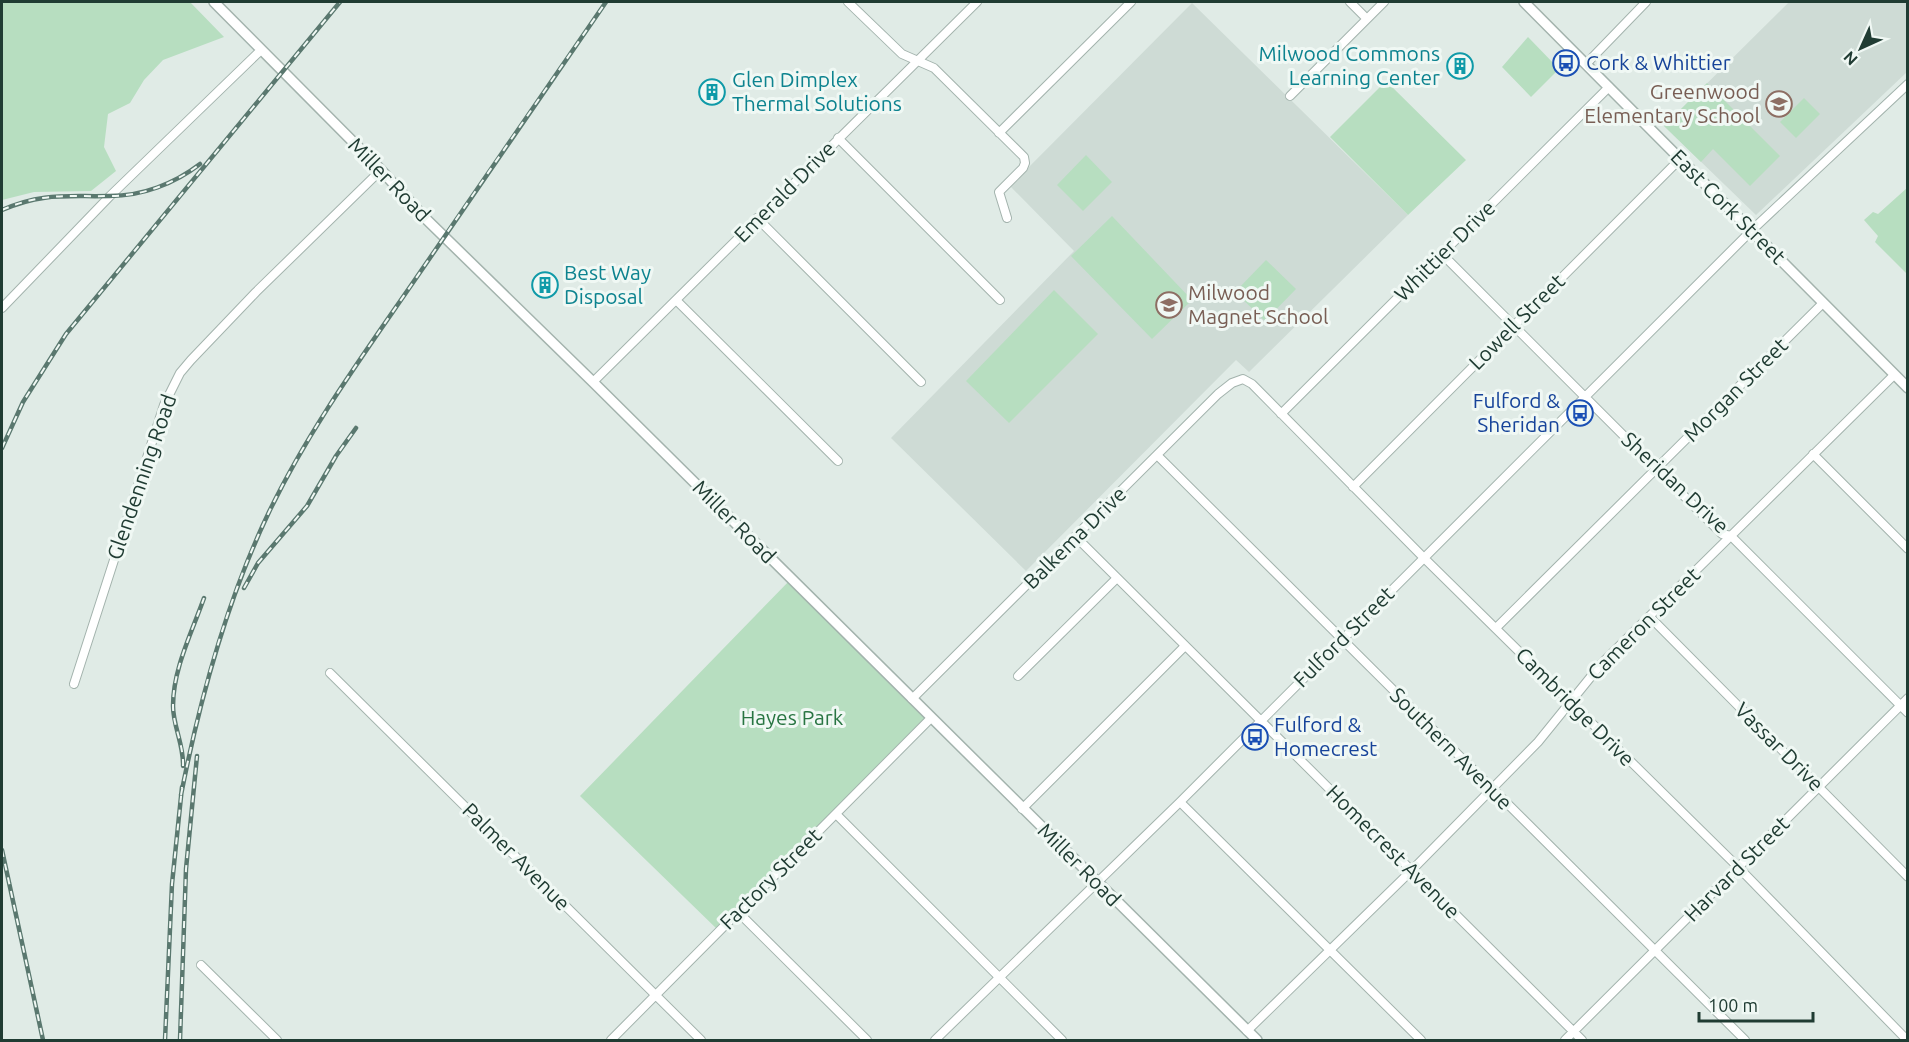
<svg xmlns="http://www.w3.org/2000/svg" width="1909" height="1042" viewBox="0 0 1909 1042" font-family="Ubuntu,sans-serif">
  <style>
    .built { fill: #cedbd5 }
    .green { fill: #b7dec0 }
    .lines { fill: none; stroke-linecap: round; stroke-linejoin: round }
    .minor-casing { stroke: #a3b3ad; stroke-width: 10 }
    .tertiary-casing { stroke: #a3b3ad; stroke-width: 12 }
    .minor { stroke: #fff; stroke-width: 8 }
    .tertiary { stroke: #fff; stroke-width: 9 }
    .rail-casing { stroke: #5a786f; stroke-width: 4.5 }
    .rail { stroke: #f0f8f4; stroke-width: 2; stroke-dasharray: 7; stroke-linecap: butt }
    .labels { text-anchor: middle; stroke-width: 6; stroke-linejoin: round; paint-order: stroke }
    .culture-label { font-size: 21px; fill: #0d838f; stroke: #f0f8f4; text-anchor: start }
    .transit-label { font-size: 21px; fill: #164399; stroke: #f0f8f4; text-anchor: start }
    .education-label { font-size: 21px; fill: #785e54; stroke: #f0f8f4; text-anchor: end }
    .street-label { font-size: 21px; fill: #203c33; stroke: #f0f8f4 }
    .park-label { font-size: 21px; fill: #287542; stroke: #f0f8f4 }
  </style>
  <rect width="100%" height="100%" fill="#e0ebe6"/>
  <path class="built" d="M1789,2H1907V72L1756,215L1664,126Z
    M1192,3L1408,215L1249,372L1236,360L1026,571L891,438L1074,251L1010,186Z"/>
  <path class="green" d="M2,2H190L224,37L163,60L144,80L130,103L108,114L104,147L116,171L91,191L34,192L2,200Z
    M1528,37L1559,69L1531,97L1502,67Z
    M1386,81L1466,160L1408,215L1330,137Z
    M1707,83L1780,156L1750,186L1713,149L1701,162L1664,126Z
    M1804,98L1820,114L1796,138L1780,122Z
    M1086,155L1112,182L1083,211L1057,185Z
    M1907,188V274L1875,242L1878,236L1864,220L1873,212L1878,214Z
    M1112,216L1192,300L1152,339L1071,256Z
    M1266,260L1296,289L1265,321L1235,292Z
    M1054,290L1098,334L1009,423L966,381Z
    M791,579L931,718L719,931L580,796Z"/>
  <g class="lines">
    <g class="minor-casing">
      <path id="minor" d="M848,2L902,54L934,68L1024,157L1025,163L1023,168L999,192L1007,218
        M1350,2L1367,19
        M1586,64L1646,2
        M1290,96L1384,2
        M999,133L1131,2
        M838,138L1000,300
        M757,218L921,382
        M1442,254L1722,534L1731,536L1908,713
        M676,300L838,461
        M2,308L110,196L261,50
        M593,382L977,2
        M1281,414L1609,87
        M1813,454L1908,549
        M1158,456L1745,1040
        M1353,487L1680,159
        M1076,537L1582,1040
        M1650,617L1908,877
        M1496,628L1823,303
        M330,673L701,1040
        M1018,676L1117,578
        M74,684L164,405L180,373L191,360L256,292L381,170
        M912,699L1218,394L1232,383L1243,379L1252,384L1424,558L1739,868L1907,1040
        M1180,802L1421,1040
        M1022,809L1185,646
        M836,814L1062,1040
        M738,912L867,1040
        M201,965L277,1040
        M1247,1031L1411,871L1538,742L1602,663L1894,375
        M611,1040L931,718
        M935,1040L1180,802L1751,231L1908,84
        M1565,1040L1908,698"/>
    </g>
    <g class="tertiary-casing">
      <path id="tertiary" d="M214,2L381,170L424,217L593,382L1257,1040
        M1524,2L1908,388"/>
    </g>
    <use href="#minor" class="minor"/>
    <use href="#tertiary" class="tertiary"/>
    <g class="rail-casing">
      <path id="rail" d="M2,210C43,192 67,197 110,196C142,196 174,184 200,164
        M2,448L23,402L66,334L340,2
        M244,588L258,563L307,506L336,456L356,428
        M183,766C184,745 173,726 173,706C173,669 192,632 204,598
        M181,795C200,698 226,602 269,512C308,431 361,358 412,284C476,190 541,96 606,2
        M2,850L43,1040
        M165,1040L172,884L182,787
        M180,1040L186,869L197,756"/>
    </g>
    <use href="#rail" class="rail"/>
  </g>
  <defs>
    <g id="bus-ring" transform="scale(1.35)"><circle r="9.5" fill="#f0f8f4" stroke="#1a4fb4" stroke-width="1.5"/><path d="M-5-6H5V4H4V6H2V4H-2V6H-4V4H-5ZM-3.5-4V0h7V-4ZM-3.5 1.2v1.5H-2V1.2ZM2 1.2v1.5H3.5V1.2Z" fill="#1a4fb4"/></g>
    <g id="building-ring" transform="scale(1.35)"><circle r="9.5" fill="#f0f8f4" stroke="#0f9aa8" stroke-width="1.5"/><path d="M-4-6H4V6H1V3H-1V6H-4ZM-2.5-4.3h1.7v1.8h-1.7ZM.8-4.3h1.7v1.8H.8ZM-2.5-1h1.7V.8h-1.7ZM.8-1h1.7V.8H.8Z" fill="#0f9aa8"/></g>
    <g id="school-ring" transform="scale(1.35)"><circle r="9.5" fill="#f0f8f4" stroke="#8d6e63" stroke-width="1.5"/><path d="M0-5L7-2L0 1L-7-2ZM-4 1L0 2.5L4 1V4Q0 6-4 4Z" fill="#8d6e63"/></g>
  </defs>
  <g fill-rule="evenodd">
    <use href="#bus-ring" x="1566" y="63"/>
    <use href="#building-ring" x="1460" y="66"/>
    <use href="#building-ring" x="712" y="92"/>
    <use href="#school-ring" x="1779" y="104"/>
    <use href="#building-ring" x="545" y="285"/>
    <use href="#school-ring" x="1169" y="305"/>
    <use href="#bus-ring" x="1580" y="413"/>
    <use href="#bus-ring" x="1255" y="737"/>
  </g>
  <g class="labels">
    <g class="culture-label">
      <text x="1440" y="61" text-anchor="end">Milwood Commons<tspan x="1440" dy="24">Learning Center</tspan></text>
      <text x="732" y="87">Glen Dimplex<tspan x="732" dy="24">Thermal Solutions</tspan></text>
      <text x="564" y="280">Best Way<tspan x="564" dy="24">Disposal</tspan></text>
    </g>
    <g class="transit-label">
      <text x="1586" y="70">Cork &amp; Whittier</text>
      <text x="1560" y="408" text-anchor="end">Fulford &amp;<tspan x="1560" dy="24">Sheridan</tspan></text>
      <text x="1274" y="732">Fulford &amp;<tspan x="1274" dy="24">Homecrest</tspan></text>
    </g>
    <g class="education-label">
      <text x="1760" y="99">Greenwood<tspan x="1760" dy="24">Elementary School</tspan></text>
      <text x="1188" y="300" text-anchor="start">Milwood<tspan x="1188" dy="24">Magnet School</tspan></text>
    </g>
    <g class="street-label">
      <text transform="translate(389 180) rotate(46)" y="7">Miller Road</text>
      <text transform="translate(785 192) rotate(-45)" y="7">Emerald Drive</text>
      <text transform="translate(1728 207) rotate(45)" y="7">East Cork Street</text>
      <text transform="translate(1445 251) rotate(-45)" y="7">Whittier Drive</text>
      <text transform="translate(1517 322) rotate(-45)" y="7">Lowell Street</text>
      <text transform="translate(1736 390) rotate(-45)" y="7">Morgan Street</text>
      <text transform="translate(142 477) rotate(-71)" y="7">Glendenning Road</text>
      <text transform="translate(1675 483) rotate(43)" y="7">Sheridan Drive</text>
      <text transform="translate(734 522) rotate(45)" y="7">Miller Road</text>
      <text transform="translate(1075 538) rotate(-45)" y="7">Balkema Drive</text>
      <text transform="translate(1644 624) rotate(-45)" y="7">Cameron Street</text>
      <text transform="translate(1344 637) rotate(-45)" y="7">Fulford Street</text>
      <text transform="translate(1575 707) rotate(45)" y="7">Cambridge Drive</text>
      <text transform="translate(1779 747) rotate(45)" y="7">Vassar Drive</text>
      <text transform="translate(1451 749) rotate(45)" y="7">Southern Avenue</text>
      <text transform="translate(1393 852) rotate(45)" y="7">Homecrest Avenue</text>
      <text transform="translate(516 857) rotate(45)" y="7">Palmer Avenue</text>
      <text transform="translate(1079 865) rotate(45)" y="7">Miller Road</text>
      <text transform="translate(1737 869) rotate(-45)" y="7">Harvard Street</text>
      <text transform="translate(771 879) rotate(-45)" y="7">Factory Street</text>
    </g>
    <g class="park-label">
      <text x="792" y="725">Hayes Park</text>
    </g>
  </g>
  <rect width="1909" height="1042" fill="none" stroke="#203c33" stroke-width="6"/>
  <g transform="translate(1861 48) rotate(225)" stroke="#f0f8f4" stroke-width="4.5" paint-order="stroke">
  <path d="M0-4.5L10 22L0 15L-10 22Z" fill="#203c33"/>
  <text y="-9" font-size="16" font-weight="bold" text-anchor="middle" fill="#203c33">N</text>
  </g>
  <path d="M1699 1012v9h114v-9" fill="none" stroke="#203c33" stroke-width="3"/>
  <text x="1708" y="1012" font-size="18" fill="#203c33" stroke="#f0f8f4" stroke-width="4.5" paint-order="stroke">100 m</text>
</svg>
